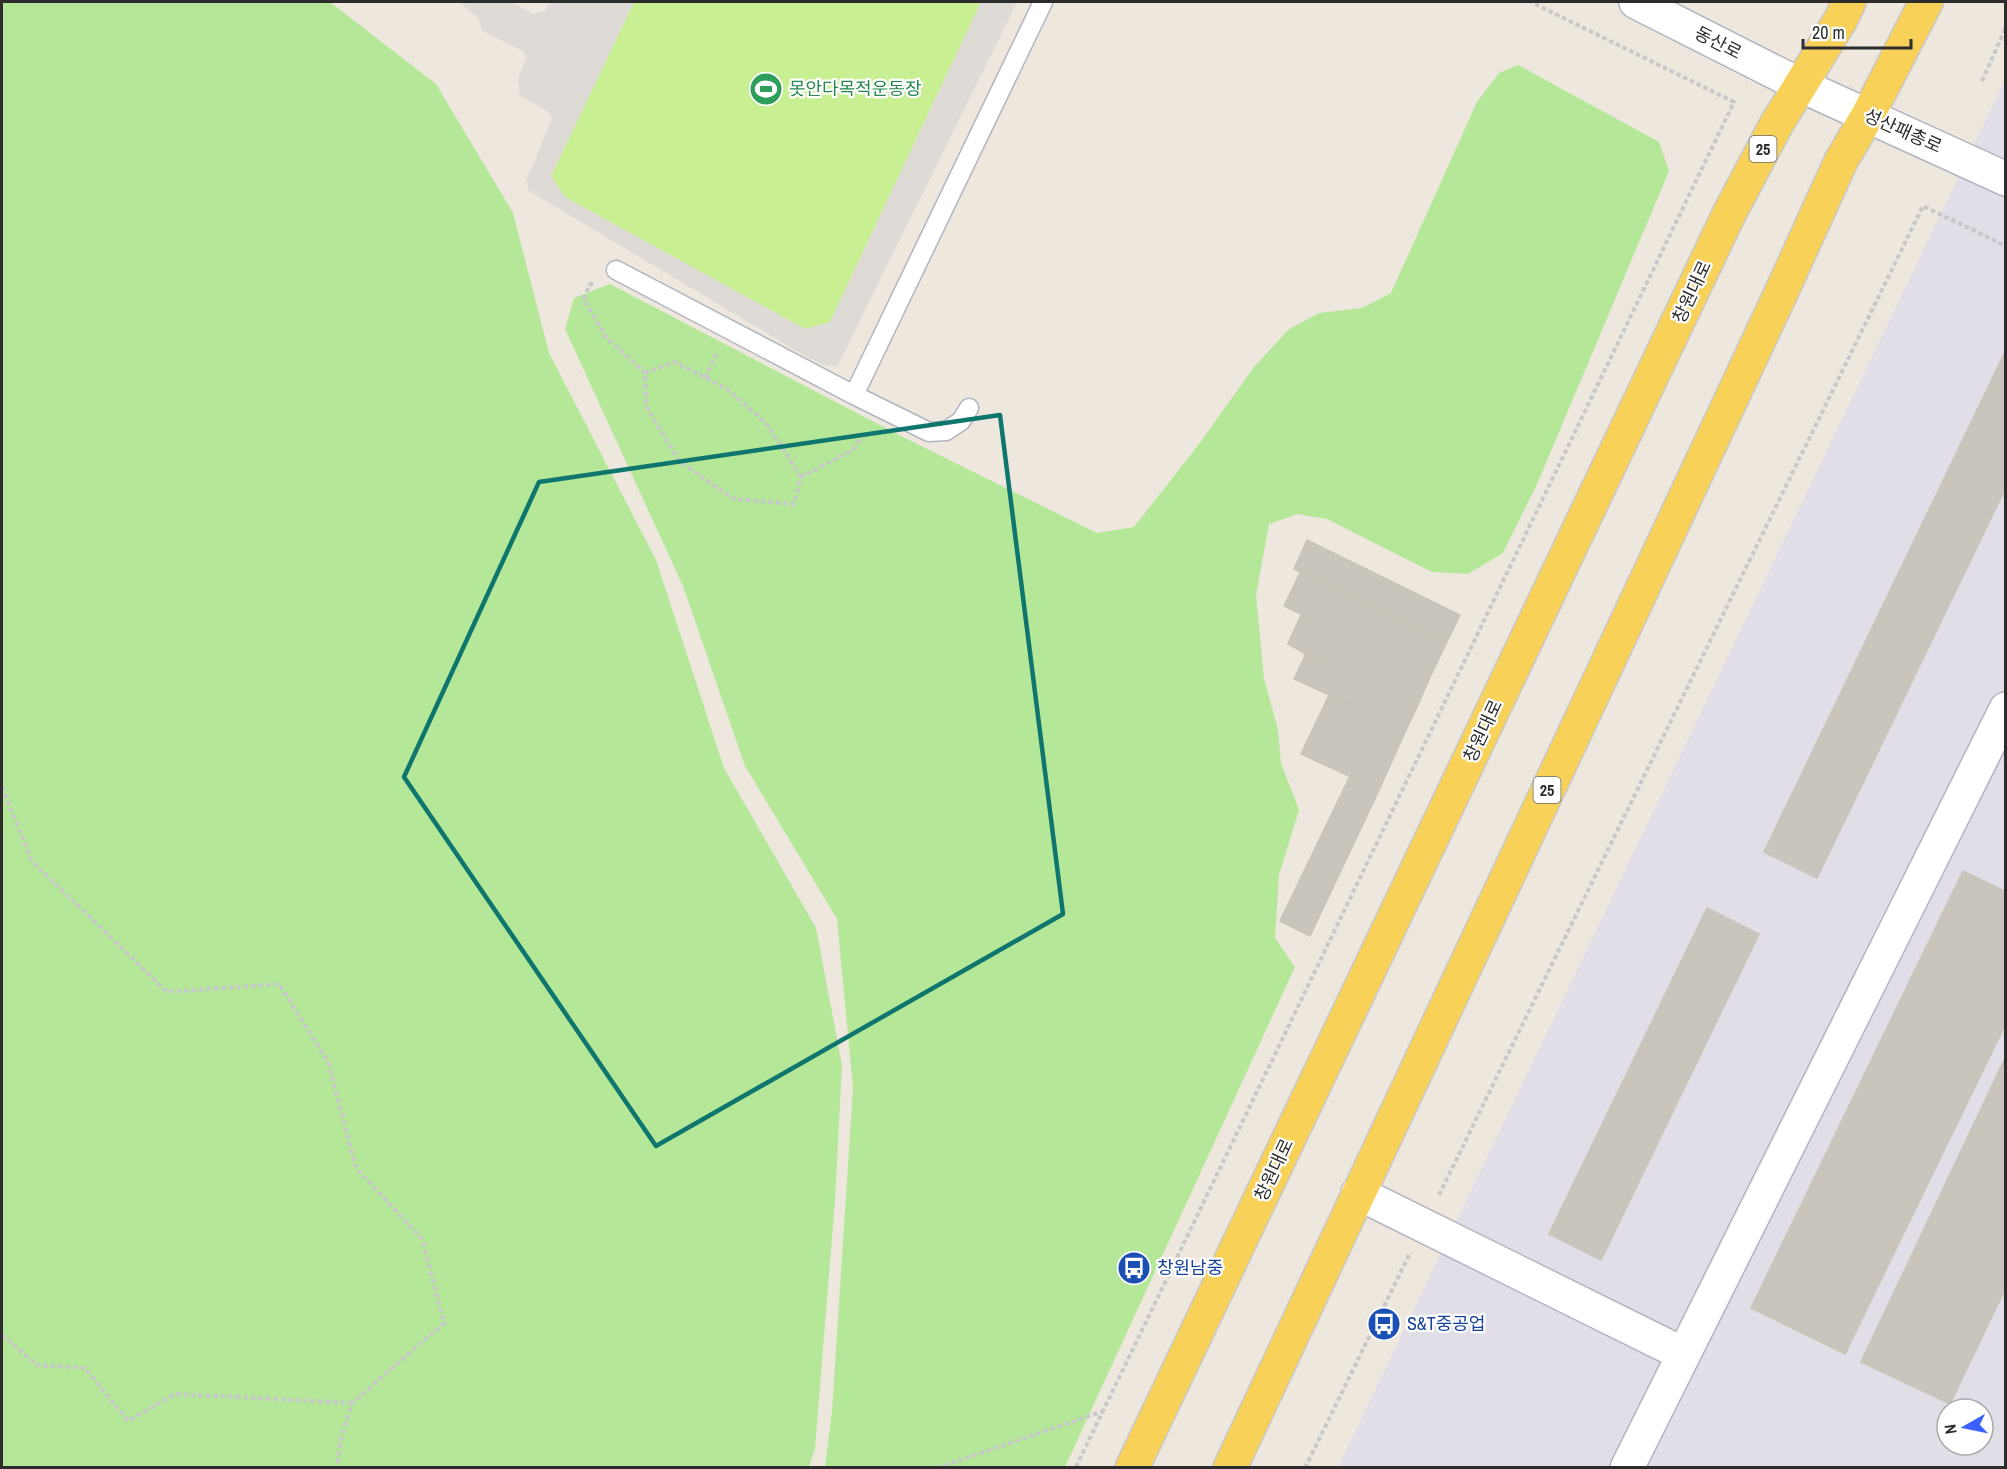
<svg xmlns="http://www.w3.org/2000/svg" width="2007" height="1469" viewBox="0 0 2007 1469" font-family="'Archivo Narrow','Noto Sans KR',sans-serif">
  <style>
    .industrial { fill: #e1dee7; fill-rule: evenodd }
    .green { fill: #b4e798 }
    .pitch { fill: #c9ef93 }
    .plaza { fill: #dedad5 }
    .building { fill: #c9c5bc; stroke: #cac3b7; stroke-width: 1.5 }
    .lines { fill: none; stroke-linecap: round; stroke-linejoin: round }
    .lane-casing { stroke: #b2b4c0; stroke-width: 21 }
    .street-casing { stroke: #b2b4c0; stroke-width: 36 }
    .secondary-casing { stroke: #b2b4c0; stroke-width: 36 }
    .primary-casing { stroke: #c8c8c8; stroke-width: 36 }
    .path { stroke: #c8c8c8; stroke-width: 4; stroke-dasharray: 4.5 3; stroke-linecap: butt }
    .lane { stroke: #fff; stroke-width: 18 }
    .street { stroke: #fff; stroke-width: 33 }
    .secondary { stroke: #fff; stroke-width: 33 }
    .primary { stroke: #f8d159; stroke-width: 33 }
    .marked { fill: none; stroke: #0f766e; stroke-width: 4.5; stroke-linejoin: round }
    .labels { text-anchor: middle; stroke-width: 4.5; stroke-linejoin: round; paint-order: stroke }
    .shield { fill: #fff; stroke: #6b6b6b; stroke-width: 1.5 }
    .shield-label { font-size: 16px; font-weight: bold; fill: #2c2c2c }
    .street-label { font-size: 18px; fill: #2c2c2c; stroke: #fff }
    .leisure-label { font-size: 18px; fill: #27864d; stroke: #fff; text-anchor: start }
    .transit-label { font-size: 18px; fill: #164399; stroke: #fff; text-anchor: start }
  </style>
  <rect width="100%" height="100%" fill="#eee7de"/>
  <path class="industrial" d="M2005,80V1467H1338ZM1947,1409H1983V1445H1947Z"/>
  <path class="green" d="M2,2H330L436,84L513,213L549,353L656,560L724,768L816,928L842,1065L835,1201L815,1448L809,1467H2Z
    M1518,65L1659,142L1669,171L1538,482L1503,553L1468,574L1432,572L1327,519L1297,514L1269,524L1256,595L1264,679L1278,730L1281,763L1299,810L1279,875L1275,938L1295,967L1066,1465L1064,1468L825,1467L832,1411L853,1088L837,919L745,766L683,586L565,329L574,298L610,284L897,434L1097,533L1134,527L1199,444L1254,367L1288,330L1319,313L1362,308L1391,293L1477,102L1499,73Z"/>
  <path class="pitch" d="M634,2H981L830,322L805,329L564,197L551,176Z"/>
  <path class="plaza" d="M460,2H511L533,14L545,11L550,2H634L551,176L565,197L805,329L830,322L981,2H1017L837,367L824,365L805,356L529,191L526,181L552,118L547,111L520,96L518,80L526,57L523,51L483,31L479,19Z"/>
  <path class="building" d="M2006,350V487L1817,878L1764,852Z
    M1307,540L1460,615L1446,644L1294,569Z
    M1300,573L1446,644L1430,677L1284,606Z
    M1301,615L1430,677L1418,705L1306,654L1288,644Z
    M1306,654L1418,705L1406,730L1294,679Z
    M1330,693L1406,730L1379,790L1301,754Z
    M1350,776L1379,790L1310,936L1280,921Z
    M1963,871L2006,892V1023L1845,1354L1751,1308Z
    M1707,908L1759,934L1601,1260L1549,1234Z
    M2006,1056V1287L1950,1404L1861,1362Z"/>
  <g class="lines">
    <g class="lane-casing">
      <path id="lane" d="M616,270L854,395L929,432L946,431L961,421L969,408
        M854,395L1043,2"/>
    </g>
    <g class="street-casing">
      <path id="street" d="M1358,1193L1683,1354
        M1627,1468L2006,709"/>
    </g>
    <g class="secondary-casing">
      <path id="secondary" d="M1636,2L1800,85L2006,179"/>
    </g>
    <g class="primary-casing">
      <path id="primary" d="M1132,1468L1729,214L1776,125L1841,19L1849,2
        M1230,1468L1781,293L1841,161L1868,115L1926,2"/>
    </g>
    <path class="path" d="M1982,81L2006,27
      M593,283L589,285L584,299L605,336L645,373
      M705,378L716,354
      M801,477L767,424L727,389L675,362L645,373L646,406L680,462L734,499L794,504L801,477L853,450L865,431
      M2,787L32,861L167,992L279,984L328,1062L356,1168L422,1239L444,1323L352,1403L341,1439L337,1468
      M1439,1195L1923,206L2006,246
      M2,1335L37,1365L85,1368L128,1421L175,1394L352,1403
      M1076,1467L1734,102L1531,2
      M937,1468L1104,1411
      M1305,1468L1409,1255"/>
    <use href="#lane" class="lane"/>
    <use href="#street" class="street"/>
    <use href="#secondary" class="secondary"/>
    <use href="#primary" class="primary"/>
  </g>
  <path class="marked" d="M1000,415L1063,914L656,1146L404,777L539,482Z"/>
  <defs>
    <g id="stadium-disc" transform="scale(1.725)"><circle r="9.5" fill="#2e9e5b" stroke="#fff"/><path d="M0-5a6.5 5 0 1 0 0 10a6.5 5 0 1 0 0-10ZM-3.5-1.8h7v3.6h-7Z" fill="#fff"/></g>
    <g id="bus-disc" transform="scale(1.725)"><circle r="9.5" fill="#1a4fb4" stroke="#fff"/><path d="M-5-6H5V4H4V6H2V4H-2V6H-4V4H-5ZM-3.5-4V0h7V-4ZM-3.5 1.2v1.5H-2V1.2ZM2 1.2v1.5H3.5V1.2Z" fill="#fff"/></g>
  </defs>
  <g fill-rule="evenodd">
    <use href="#stadium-disc" x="766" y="89"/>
    <use href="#bus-disc" x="1134" y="1268"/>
    <use href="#bus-disc" x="1384" y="1324"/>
  </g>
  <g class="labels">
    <g class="shield">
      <rect x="1749.5" y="136" width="27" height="26" rx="4.5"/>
      <rect x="1533.5" y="777" width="27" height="26" rx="4.5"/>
    </g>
    <g class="shield-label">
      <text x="1763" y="155">25</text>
      <text x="1547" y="796">25</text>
    </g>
    <g class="street-label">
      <text transform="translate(1718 43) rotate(27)" y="6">동산로</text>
      <text transform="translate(1903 131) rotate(24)" y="6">성산패총로</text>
      <text transform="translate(1692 292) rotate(-65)" y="6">창원대로</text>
      <text transform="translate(1483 731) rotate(-65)" y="6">창원대로</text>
      <text transform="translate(1274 1170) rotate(-65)" y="6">창원대로</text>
    </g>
    <g class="leisure-label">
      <text x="789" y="95">못안다목적운동장</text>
    </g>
    <g class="transit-label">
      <text x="1157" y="1274">창원남중</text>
      <text x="1407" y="1330">S&amp;T중공업</text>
    </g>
  </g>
  <rect width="2007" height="1469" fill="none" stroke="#2c2c2c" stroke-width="6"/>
  <g transform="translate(1965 1427) rotate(261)"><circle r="28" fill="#ffffff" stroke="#ababab" stroke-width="1.5"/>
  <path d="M0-4.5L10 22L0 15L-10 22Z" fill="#3a61ff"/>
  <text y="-9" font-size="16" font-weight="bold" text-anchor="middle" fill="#2c2c2c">N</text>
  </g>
  <path d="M1803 39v9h108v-9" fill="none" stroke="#2c2c2c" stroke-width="3"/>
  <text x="1812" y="39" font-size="18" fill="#2c2c2c" stroke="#ffffff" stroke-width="4.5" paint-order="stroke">20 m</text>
</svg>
